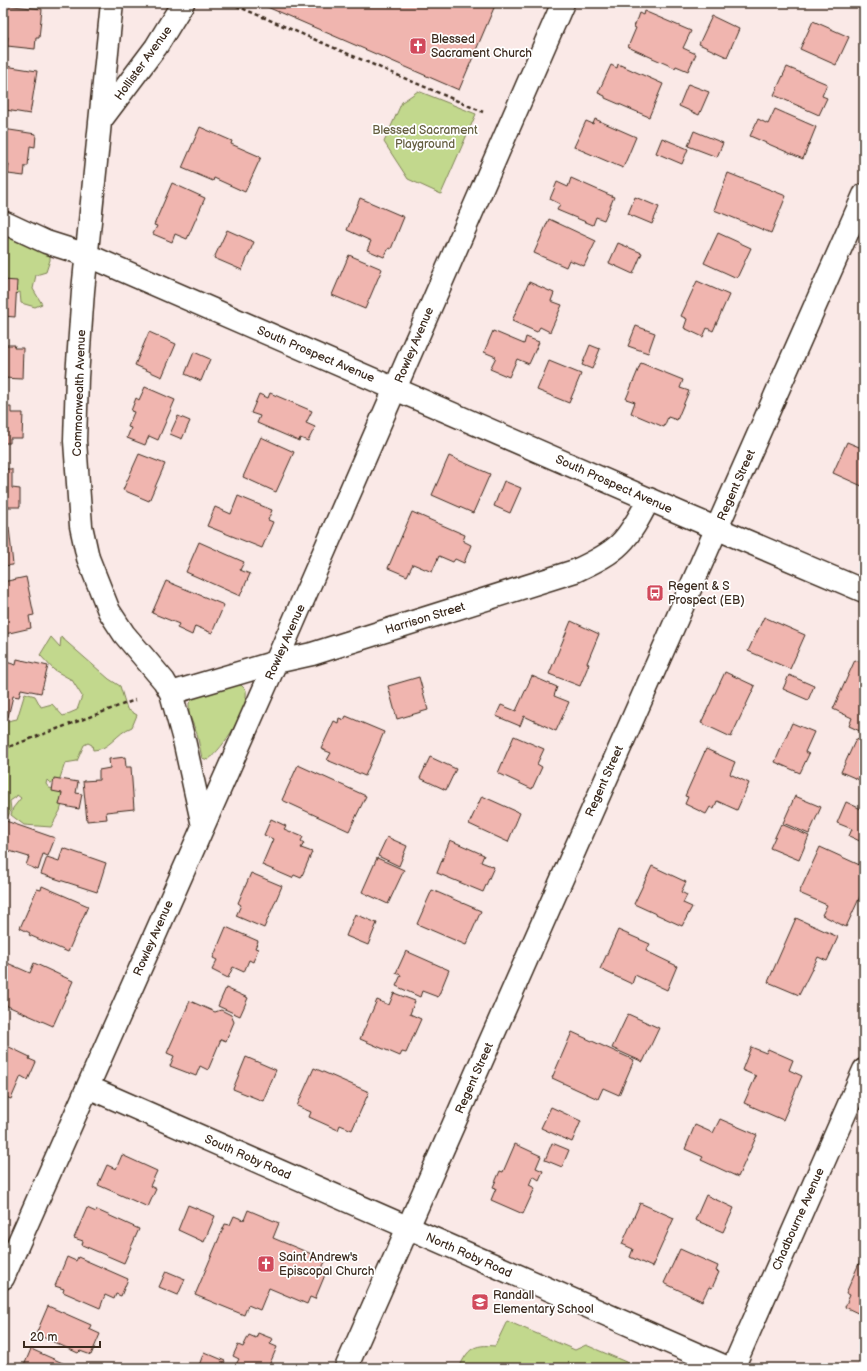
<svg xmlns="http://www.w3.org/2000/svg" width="867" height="1371" viewBox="0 0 867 1371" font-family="'Balsamiq Sans',sans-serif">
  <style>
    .green { fill: #c2d88d; stroke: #7e8156 }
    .building { fill: #f0b5af; stroke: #3b2a1e }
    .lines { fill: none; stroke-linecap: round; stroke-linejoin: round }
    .minor-casing { stroke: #3b2a1e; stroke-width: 25 }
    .secondary-casing { stroke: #3b2a1e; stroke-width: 25 }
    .path { stroke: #3b2a1e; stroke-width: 2.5; stroke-dasharray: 4 3; stroke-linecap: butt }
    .minor { stroke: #fff; stroke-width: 22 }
    .secondary { stroke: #fff; stroke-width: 22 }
    .labels { text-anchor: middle; stroke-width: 3.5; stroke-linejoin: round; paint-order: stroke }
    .poi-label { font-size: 12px; fill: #3b2a1e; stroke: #fff; text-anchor: start }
    .street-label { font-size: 12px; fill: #3b2a1e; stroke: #fff }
    .park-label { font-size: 12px; fill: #645e3f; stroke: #fff }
  </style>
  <rect width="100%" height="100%" fill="#fae9e7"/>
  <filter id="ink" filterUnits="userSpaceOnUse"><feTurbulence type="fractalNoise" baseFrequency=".025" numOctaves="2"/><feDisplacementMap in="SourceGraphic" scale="8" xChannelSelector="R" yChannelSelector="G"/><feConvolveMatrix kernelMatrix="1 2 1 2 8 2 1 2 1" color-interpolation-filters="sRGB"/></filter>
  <g filter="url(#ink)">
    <path class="green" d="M418,91L476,114L441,194L408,179L384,142L402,102Z
      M3,229L50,247V260L46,272L36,275L33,289L42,304L35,307L21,303L20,292L13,295L3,313Z
      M51,637L60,647L61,637L109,679L120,686L127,709L137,715L132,727C116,733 110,750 93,750L92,745L88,743L84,745L77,761L65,763L59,781L50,783L47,780L46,784L49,788L63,790L65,794L60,811L51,827L24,825L11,815L13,808L21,798L17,795L16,797L10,801L11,810L7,818L3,817V722L17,719L25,693L35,696L41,707L52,704L63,716L77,710L82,696L72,680L54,670L40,655Z
      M235,685H241L246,690C249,710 223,748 208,760L202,758L197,734L189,714V703L195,697Z
      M507,1321L575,1350L586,1345L640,1368H459C468,1349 473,1344 495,1346Z"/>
    <path class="building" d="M258,3H496L459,90Z
      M850,3H864V9Z
      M3,5L42,9L39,38H36L35,49L7,46L8,37H3Z
      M644,11L691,31L683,48L696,54L688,71L676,66L675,68L628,47L636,28L634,27L639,13L643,15Z
      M712,16L739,29L727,57L699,44Z
      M813,21L849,37L836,65L800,49Z
      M3,63H5V66L37,71L30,114L6,110L7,105L3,104Z
      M618,64L663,84L649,117L605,98V96L598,93L611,65L617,68Z
      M787,67L827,84L822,96L827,98L819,115L774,95Z
      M688,84L709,92L699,115L679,106Z
      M775,109L816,127L803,159L750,136L758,119L768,124Z
      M595,119L636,137L623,168L574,147L586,121L593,124Z
      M200,127L232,141L231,144L261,157L245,192L214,178L213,181L182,168Z
      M3,129L36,134L35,147L30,146L28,166H25L24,176L8,174L9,164L3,163Z
      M694,131L723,143L717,157L688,146Z
      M662,138L688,149L682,164L656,153Z
      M728,173L786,196L771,233L714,210Z
      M571,178L614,197L604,220L596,217L593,225L557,210L560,204L550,199L557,182L568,187Z
      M172,183L205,198L187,239L175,234L172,242L153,234L157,226L154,225Z
      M635,197L659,207L652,224L628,214Z
      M360,198L404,217L391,249L389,248L384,257L367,250L371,241L347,230Z
      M549,219L596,241L584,266L569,260L566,267L534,253Z
      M227,230L254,242L242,270L214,258Z
      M718,233L751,248L737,278L704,263Z
      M618,243L642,253L633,274L609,263Z
      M349,255L382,269L365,309L332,295Z
      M3,280L17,281L15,317L3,316Z
      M697,281L729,295L713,331L707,328L703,337L684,328L687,319L681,316Z
      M529,282L554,293L551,301L562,305L550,332L540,327L537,332L512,321Z
      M636,326L655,333L648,353L628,346Z
      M493,331L524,344L526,337L539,342L529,364L517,359L509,377L490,369L496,357L484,352Z
      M149,332L176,344L162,377L135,365Z
      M3,345H15L14,348H23L22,379L3,378Z
      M590,345L600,349L592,369L582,365Z
      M194,352L210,359L201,381L185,374Z
      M549,361L581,374L569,403L537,390Z
      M641,363L683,380L680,388L689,391L677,420L668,417L664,427L631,413L635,402L626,399Z
      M145,387L175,400L158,440L149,436L145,445L127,438L131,428L128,427L134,412L131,411L136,398L139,400Z
      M270,393L312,411L306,423L315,427L308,441L300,438L299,441L257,423L260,416L251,413L259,394L268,398Z
      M3,407H11V413H23L22,438H10V443H3Z
      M178,416L190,421L182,439L170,434Z
      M261,437L294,452L276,492L243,477Z
      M847,442L864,449V487L833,473Z
      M139,454L165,464L149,501L123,490Z
      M449,456L490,474L473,513L432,495Z
      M3,469H12V488L20,489V507H3Z
      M504,481L521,488L510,513L494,506Z
      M238,496L272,510L268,520L273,522L262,548L207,526L215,507L231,514Z
      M412,512L465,535L463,541L471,545L464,563L455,559L453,562L439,556L432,572L413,564L407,576L388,568Z
      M9,527L13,565L3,566V528Z
      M199,542L244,562L240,570L250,574L240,596L186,572Z
      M26,577L34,615L29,616L31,628L5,634L3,625V582Z
      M166,581L224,605L212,633L195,626L192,635L177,628L179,624L152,613Z
      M764,617L805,635L790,669L748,651Z
      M571,621L599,634L587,663L589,664L580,686L549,674Z
      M863,653L864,654V733L849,726L852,718L833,709L855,660L860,662Z
      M17,659L48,666L41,693L21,689L19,697L13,696L8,717L3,715V661L16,665Z
      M725,672L755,686L731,737L701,723Z
      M789,675L814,686L808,700L783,689Z
      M532,676L557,687L554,696L569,702L556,731L524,716L520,726L496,716L501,705L516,711Z
      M419,677L428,710L397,719L388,686Z
      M346,716L384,732L365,776L327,760L331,753L321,749L334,721L338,723L339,718L344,720Z
      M792,723L814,732L805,752L809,754L800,773L775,762Z
      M514,736L544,749L537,764L542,767L532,789L498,773Z
      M856,739L864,742V782L841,772Z
      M706,749L735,762L730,774L749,783L737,810L717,801L714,809L710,807L706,814L685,804L688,797L685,796Z
      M125,757L126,767H131L134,809L106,812L107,819L87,821L83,781L99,780V770L110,768L109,759Z
      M430,757L456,769L446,790L420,778Z
      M298,765L366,796L349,831L282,800Z
      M54,778L78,782L76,793L82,794L79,809L59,805L62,793L52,791Z
      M482,796L520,813L508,842L469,824Z
      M795,796L821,807L809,834L783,823Z
      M846,802L861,809L864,802V843L849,836L852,829L837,823Z
      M271,819L286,826L284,829L303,837L301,841L304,843L301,848L312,852L301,878L294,875L292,878L262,865L273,839L264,835Z
      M3,820L55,838L48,856L43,854L38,870L26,865L29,857L3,849Z
      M781,824L809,836L799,860L770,848Z
      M387,837L407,846L399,866L378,856Z
      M450,840L484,855L481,862L494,867L483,892L437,873Z
      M820,847L864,867V888L846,927L822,915L827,905L799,893Z
      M63,848L106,863L97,892L41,874L47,857L59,861Z
      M377,858L404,870L388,904L362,892Z
      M652,866L686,882L681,892L687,895L683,903L692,907L682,926L634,904Z
      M251,873L282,886L264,928L236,916L241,905L238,903Z
      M42,886L88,906L68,952L29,935L30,933L20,928L37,889L41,890Z
      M432,890L481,911L466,945L417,924Z
      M355,914L377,923L368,945L346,936Z
      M796,918L838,937L827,961L818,957L799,995L768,982Z
      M226,927L258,941L255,948L258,949L253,962L249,960L244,972L233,967L228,978L212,970L217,960L213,958Z
      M618,930L650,944L646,951L677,966L667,990L635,975L632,984L600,969Z
      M406,951L449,970L438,997L422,991L420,997L396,986L401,975L396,973Z
      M3,961L30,973L34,963L73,981L53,1026L3,1004Z
      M226,988L248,998L240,1016L218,1006Z
      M394,993L415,1001L410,1014L421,1019L406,1053L402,1052L400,1056L360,1039L377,1000L389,1005Z
      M190,1001L215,1012L221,1010L231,1015L234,1022L226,1041L221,1039L208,1070L200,1066L196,1076L170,1066L174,1056L167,1053Z
      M628,1014L659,1028L643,1062L612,1048Z
      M572,1032L634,1060L619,1095L603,1088L598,1099L552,1078Z
      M3,1044L30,1057L29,1059L36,1062L28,1080L21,1076L11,1099L3,1096Z
      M751,1047L766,1053L768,1049L793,1060L789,1070L802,1076L783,1120L744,1103L756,1076L742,1070Z
      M246,1057L276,1070L263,1101L233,1089Z
      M314,1068L369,1092L352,1130L340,1125L338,1130L309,1117L311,1112L297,1106Z
      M551,1107L581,1121L572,1142L541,1128Z
      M720,1119L757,1135L738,1177L701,1160L703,1157L685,1149L695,1125L713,1133Z
      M552,1143L569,1150L562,1167L545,1160Z
      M515,1144L541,1156L536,1168L543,1171L539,1180L533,1176L529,1185L535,1188L523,1214L491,1200L496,1188L493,1187L500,1171L503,1172Z
      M122,1155L157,1171L150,1186L156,1189L148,1207L98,1185L107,1165L116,1169Z
      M706,1195L734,1208L723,1232L695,1220Z
      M640,1203L674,1218L652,1267L630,1257L633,1249L622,1244Z
      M188,1205L215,1216L204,1242L178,1230Z
      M87,1208L96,1212L97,1210L139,1229L124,1263L82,1245L83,1241L74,1238Z
      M248,1210L279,1223L273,1238L326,1260L322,1268L327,1270L315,1299L310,1297L307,1304L269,1288L260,1310L248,1305L244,1315L195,1295L225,1224L230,1225L234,1216L244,1220Z
      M680,1249L718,1266L716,1271L719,1272L712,1288L709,1287L702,1301L664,1283Z
      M864,1252V1316L845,1307L850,1295L846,1293Z
      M67,1257L76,1261L78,1257L128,1279L121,1296L116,1294L114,1299L105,1295L100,1308L63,1292L64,1289L55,1286Z
      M166,1271L185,1279L178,1295L159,1287Z
      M48,1306L91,1325L89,1329L100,1334L91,1355L80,1351L78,1353L36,1334Z
      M258,1333L273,1339L270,1344L277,1347L268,1368H234L239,1359L233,1356L238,1345L243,1347L249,1335L256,1338Z
      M31,1349L74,1368H23Z
      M204,1352L225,1361L222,1368H198Z"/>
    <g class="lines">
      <g class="minor-casing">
        <path id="minor" d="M112,3L83,291L77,377L75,441L81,526L88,558L109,611L124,634L164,681L171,693L184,740L203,826
          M101,120L156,47L183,3
          M3,222L46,242L87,255L685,515L864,591
          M171,693L276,662L312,654L575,571C619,551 627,542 649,499
          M88,1087L728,1368
          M3,1278L276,662L563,3
          M733,1368L864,1070"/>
      </g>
      <g class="secondary-casing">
        <path id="secondary" d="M346,1368L864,195"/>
      </g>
      <path class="path" d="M230,3L483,112
        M3,749L135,700"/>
      <use href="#minor" class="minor"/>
      <use href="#secondary" class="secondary"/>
    </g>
  </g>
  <defs>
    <g id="church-square" transform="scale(0.9)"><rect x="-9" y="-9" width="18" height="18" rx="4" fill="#d1495b" stroke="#fff"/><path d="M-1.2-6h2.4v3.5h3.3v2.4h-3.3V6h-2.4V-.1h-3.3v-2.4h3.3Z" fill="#fff"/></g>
    <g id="bus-square" transform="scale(0.9)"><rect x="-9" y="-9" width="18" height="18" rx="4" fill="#d1495b" stroke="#fff"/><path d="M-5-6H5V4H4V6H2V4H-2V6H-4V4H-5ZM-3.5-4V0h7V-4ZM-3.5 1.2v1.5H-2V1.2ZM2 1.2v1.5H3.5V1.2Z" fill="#fff"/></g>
    <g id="school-square" transform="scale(0.9)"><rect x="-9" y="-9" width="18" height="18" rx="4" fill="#d1495b" stroke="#fff"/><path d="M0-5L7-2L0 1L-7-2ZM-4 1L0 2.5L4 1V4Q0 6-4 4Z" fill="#fff"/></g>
  </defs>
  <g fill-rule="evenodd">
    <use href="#church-square" x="418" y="46"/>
    <use href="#bus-square" x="655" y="593"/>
    <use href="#church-square" x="266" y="1264"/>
    <use href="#school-square" x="480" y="1302"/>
  </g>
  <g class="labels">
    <g class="poi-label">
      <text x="431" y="43">Blessed<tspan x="431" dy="14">Sacrament Church</tspan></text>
      <text x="668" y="590">Regent &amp; S<tspan x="668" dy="14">Prospect (EB)</tspan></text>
      <text x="279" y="1261">Saint Andrew's<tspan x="279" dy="14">Episcopal Church</tspan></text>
      <text x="493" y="1299">Randall<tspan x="493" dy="14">Elementary School</tspan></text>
    </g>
    <g class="street-label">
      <text transform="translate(143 63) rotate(-54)" y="4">Hollister Avenue</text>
      <text transform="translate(414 345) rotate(-67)" y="4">Rowley Avenue</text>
      <text transform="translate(316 354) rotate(23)" y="4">South Prospect Avenue</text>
      <text transform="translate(79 393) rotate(-88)" y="4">Commonwealth Avenue</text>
      <text transform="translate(614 484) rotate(24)" y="4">South Prospect Avenue</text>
      <text transform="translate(736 485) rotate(-66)" y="4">Regent Street</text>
      <text transform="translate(425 618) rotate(-17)" y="4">Harrison Street</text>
      <text transform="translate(285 642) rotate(-66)" y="4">Rowley Avenue</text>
      <text transform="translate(604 781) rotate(-66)" y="4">Regent Street</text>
      <text transform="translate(153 938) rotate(-66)" y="4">Rowley Avenue</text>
      <text transform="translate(474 1078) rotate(-66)" y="4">Regent Street</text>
      <text transform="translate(248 1157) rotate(24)" y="4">South Roby Road</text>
      <text transform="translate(798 1219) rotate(-66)" y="4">Chadbourne Avenue</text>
      <text transform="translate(469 1255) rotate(24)" y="4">North Roby Road</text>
    </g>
    <g class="park-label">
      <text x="425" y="134">Blessed Sacrament<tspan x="425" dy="14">Playground</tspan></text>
    </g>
  </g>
  <rect width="867" height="1371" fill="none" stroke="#fff" stroke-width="16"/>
  <rect x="8" y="8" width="851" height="1355" fill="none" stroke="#3b2a1e" stroke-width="1.5" filter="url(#ink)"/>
  <path d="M24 1341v6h76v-6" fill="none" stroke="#3b2a1e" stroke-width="2"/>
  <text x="30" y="1341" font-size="12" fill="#3b2a1e" stroke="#ffffff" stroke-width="3" paint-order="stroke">20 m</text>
</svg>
